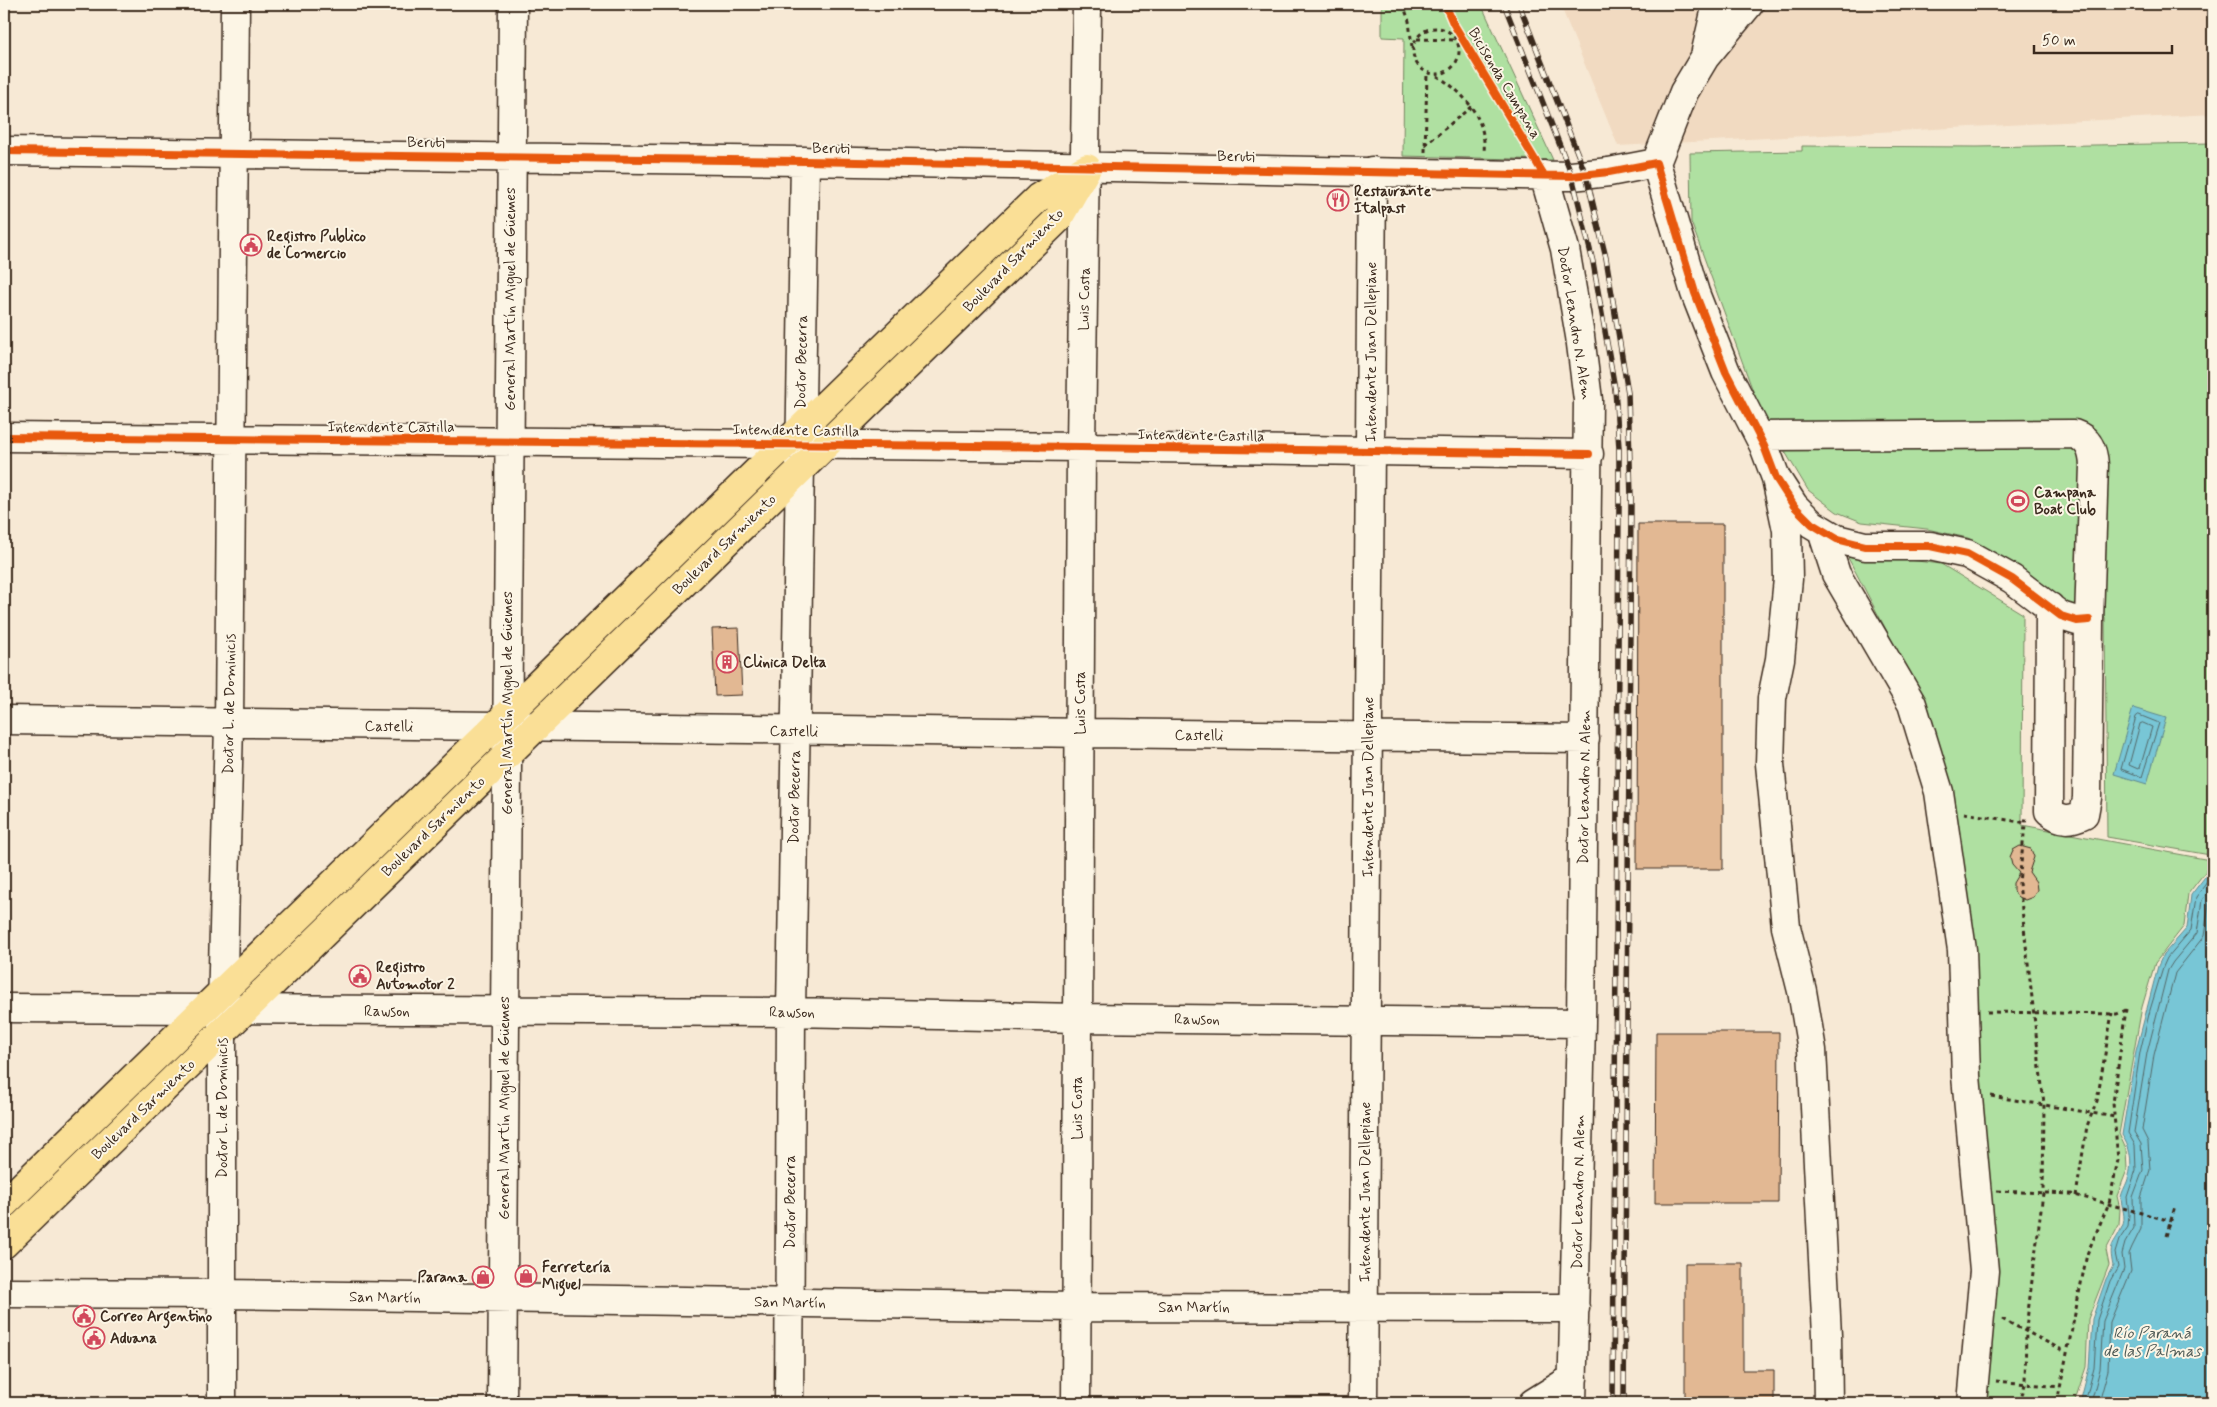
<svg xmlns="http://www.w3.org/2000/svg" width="2217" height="1407" viewBox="0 0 2217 1407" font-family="Mynerve,sans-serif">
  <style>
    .built { fill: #f1dac1 }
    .green { fill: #afe0a1; stroke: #758560 }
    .water { fill: #78c6d6; stroke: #60888c }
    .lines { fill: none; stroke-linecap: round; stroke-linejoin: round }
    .shore { stroke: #536868; stroke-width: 1 }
    .building { fill: #e2b893; stroke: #3b2a1e }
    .minor-casing { stroke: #3b2a1e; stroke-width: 31 }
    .major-casing { stroke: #3b2a1e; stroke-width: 31 }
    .path { stroke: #3b2a1e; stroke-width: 3; stroke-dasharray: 4 4; stroke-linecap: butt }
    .minor { stroke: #fcf5e5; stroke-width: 28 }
    .major { stroke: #fadf96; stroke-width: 28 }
    .rail-casing { stroke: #3b2a1e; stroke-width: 5.5 }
    .rail { stroke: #fcf5e5; stroke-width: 4; stroke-dasharray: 11; stroke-linecap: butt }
    .cycleway-casing { stroke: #fcf5e5; stroke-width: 11 }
    .cycleway { stroke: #e8590c; stroke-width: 8 }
    .labels { text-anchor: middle; stroke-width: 4; stroke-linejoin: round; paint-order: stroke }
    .street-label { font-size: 15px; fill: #3b2a1e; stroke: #fcf5e5 }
    .poi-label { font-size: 15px; font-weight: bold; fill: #3b2a1e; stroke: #fcf5e5; text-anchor: start }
    .water-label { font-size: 16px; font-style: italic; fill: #4d5955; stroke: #fcf5e5 }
  </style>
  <rect width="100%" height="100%" fill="#f7e9d5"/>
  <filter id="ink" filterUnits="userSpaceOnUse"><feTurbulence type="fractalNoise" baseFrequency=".02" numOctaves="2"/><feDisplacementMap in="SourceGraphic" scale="10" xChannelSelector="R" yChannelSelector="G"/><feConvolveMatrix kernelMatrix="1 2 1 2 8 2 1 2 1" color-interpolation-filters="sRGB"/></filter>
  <g filter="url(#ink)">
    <path class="built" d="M1560,4H2213V114L1618,146Z"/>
    <path class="green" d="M1382,4H1481L1553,160L1403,156L1404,38L1382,37Z
      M2213,143V852L2210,855L2107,837L2105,617L2075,609L1968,538L1927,529L1862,522L1837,512L1808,490L1760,410L1691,222L1690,153L1802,151V146L1977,147Z
      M1042,207H1049L1050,210L827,428L823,427L822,424Z
      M1845,552L1941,564L2023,614L2022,825L2210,860L2205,872L2188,894L2184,926L2155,963L2142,1007L2119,1134L2126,1149L2127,1170L2117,1196L2120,1209L2119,1225L2106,1250L2109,1265L2088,1319L2086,1367L2074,1403H1982L1994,1263L1918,690Z"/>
    <path class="water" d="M2133,708L2166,718L2147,784L2114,774Z
      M2213,859V1403H2080L2089,1368L2092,1319L2106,1279L2113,1266C2108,1242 2114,1246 2122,1227C2127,1217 2121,1207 2121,1197C2122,1192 2125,1187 2127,1182C2133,1165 2132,1151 2122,1135L2136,1051L2158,966L2163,955L2187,928L2191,895L2208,873Z"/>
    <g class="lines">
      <path class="shore" d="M2139,715L2159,723L2142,777L2121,769L2136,717Z
        M2143,723L2152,727L2140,768L2138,769L2129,765L2140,724Z
        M2085,1403L2094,1368L2097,1320L2110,1281L2118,1267L2115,1253L2119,1240L2128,1227L2129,1214L2127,1197L2136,1170L2135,1145L2128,1133L2140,1052L2150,1010L2163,967L2167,958L2191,930L2196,897L2213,874
        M2091,1403L2100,1369L2103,1321L2124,1269L2122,1254L2125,1243L2134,1228L2133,1197L2143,1170L2141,1144L2134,1132L2147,1053L2168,970L2173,962L2197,933L2202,900L2213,885
        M2099,1403L2108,1370L2110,1322L2131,1271L2129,1254L2132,1247L2141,1229V1198L2150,1170L2148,1142L2142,1130L2154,1055L2175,973L2204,936L2209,903L2213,897"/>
    </g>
    <path class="building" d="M1638,524H1723V869H1637Z
      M739,628L742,695L715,696L712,629Z
      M2020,846L2031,849L2034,857L2029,872L2036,882L2037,890L2033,897L2025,900L2018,897L2013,891V883L2019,873L2012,865L2010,857L2013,850Z
      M1656,1032H1779L1778,1203H1655Z
      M1685,1263H1743V1370H1774V1403H1685Z"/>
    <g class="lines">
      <g class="minor-casing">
        <path id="minor" d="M1749,4L1705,57L1684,92L1656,163L1695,293L1726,372L1764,446L1776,478L1794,506L1812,524L1837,539L1865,546H1930L1967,554L2012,579L2061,616L2077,621L2089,620
          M1706,51L1717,4
          M4,151L805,161L1572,176L1609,172L1656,163
          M1544,175L1565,249L1580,336L1588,400L1581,1023L1572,1403
          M1759,436L2074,434C2089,439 2093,450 2094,465L2089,620L2087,798L2084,814C2070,821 2061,821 2049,811L2050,607
          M4,437L1081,447L1589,454
          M1776,478L1787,530L1788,579L1780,659L1772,698L1770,764L1786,927L1802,991L1812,1050L1827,1335L1828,1403
          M1822,531L1836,574L1912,704L1939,792L1962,950L1966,1076L1984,1271L1972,1403
          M4,720L1585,739
          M4,1008L791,1012L1078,1018L1581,1023
          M4,1293L222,1294L1076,1307L1575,1308
          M222,1403V1010L229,724L235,4
          M502,1403L513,4
          M789,1403L791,1012L805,161
          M1076,1403L1081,447L1087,4
          M1363,1403L1372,171
          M1533,1403L1573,1378"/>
      </g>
      <g class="major-casing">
        <path id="major" d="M4,1204L1038,198L1083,170
          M4,1244L1058,219L1087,168"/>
      </g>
      <path class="path" d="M1403,4L1409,21L1412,47
        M1413 51a23 23 0 1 1 46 0a23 23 0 1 1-46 0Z
        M1417,39L1455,40
        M1437,76C1464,92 1487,119 1484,153
        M1425,145L1472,106
        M1425,152L1427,73
        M1964,813L2027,823
        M1987,1012L2117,1014L2126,1010
        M1991,1096L2115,1117
        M1997,1191L2071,1194L2171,1221
        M2076,1196L2087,1126L2097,1101L2112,1013
        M2166,1236L2175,1207
        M2002,1319L2066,1352
        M1996,1381L2060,1387
        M2020,1403L2025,1384L2026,1328L2043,1193L2044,1104L2019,883L2026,815
        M2057,1403L2087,1254L2109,1203L2118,1160L2113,1103L2126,1009"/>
      <use href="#minor" class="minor"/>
      <use href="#major" class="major"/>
      <g class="rail-casing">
        <path id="rail" d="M1504,4L1572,176L1593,262L1615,389L1619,448V505L1613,1403
          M1519,4L1586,175L1606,258L1628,393L1631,498L1624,1403"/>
      </g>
      <use href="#rail" class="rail"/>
      <g class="cycleway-casing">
        <path id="cycleway" d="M1445,4L1453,23L1544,175
          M4,151L805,161L1572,176L1609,172L1656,163L1695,293L1726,372L1764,446L1776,478L1794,506L1812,524L1837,539L1865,546H1930L1967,554L2012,579L2061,616L2077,621L2089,620
          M4,437L1081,447L1589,454"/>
      </g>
      <use href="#cycleway" class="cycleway"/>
    </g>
  </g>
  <defs>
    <g id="restaurant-ring" transform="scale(1.125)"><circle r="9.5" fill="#fcf5e5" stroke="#d1495b" stroke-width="1.5"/><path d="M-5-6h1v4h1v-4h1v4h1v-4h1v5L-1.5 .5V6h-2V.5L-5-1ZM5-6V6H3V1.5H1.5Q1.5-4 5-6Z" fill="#d1495b"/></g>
    <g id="civic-ring" transform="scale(1.125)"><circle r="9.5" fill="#fcf5e5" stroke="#d1495b" stroke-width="1.5"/><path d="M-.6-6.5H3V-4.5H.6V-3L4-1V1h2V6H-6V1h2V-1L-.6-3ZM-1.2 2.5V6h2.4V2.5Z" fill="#d1495b"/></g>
    <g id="stadium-ring" transform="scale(1.125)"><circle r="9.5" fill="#fcf5e5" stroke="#d1495b" stroke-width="1.5"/><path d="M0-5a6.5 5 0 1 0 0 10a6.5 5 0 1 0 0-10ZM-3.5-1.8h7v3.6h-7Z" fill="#d1495b"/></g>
    <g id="building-ring" transform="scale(1.125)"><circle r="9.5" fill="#fcf5e5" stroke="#d1495b" stroke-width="1.5"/><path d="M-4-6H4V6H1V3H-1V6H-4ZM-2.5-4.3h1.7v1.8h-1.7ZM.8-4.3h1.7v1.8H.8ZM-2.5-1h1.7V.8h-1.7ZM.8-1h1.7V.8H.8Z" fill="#d1495b"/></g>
    <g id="shop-ring" transform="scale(1.125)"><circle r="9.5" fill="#fcf5e5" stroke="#d1495b" stroke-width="1.5"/><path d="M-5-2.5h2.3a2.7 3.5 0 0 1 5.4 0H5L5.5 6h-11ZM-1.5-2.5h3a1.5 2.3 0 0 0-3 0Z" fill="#d1495b"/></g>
  </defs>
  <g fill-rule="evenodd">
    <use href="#restaurant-ring" x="1338" y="200"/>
    <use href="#civic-ring" x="251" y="245"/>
    <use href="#stadium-ring" x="2018" y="501"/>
    <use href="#building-ring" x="727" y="662"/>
    <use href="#civic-ring" x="360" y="976"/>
    <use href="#shop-ring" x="526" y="1276"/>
    <use href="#shop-ring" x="483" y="1277"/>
    <use href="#civic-ring" x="84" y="1316"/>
    <use href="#civic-ring" x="94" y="1338"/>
  </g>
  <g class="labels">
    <g class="street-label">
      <text transform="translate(1505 83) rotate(59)" y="5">Bicisenda Campana</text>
      <text transform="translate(426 142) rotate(1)" y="5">Beruti</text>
      <text transform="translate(831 148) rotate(1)" y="5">Beruti</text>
      <text transform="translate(1236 156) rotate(1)" y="5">Beruti</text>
      <text transform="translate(1013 260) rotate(-46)" y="5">Boulevard Sarmiento</text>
      <text transform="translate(510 299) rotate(-90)" y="5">General Martín Miguel de Güemes</text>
      <text transform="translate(1084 299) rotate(-89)" y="5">Luis Costa</text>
      <text transform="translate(1575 323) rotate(81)" y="5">Doctor Leandro N. Alem</text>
      <text transform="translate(1371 352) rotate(-90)" y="5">Intendente Juan Dellepiane</text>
      <text transform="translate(801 362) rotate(-89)" y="5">Doctor Becerra</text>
      <text x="391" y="432">Intendente Castilla</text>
      <text transform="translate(796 430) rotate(1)" y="5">Intendente Castilla</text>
      <text transform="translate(1201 435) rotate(1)" y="5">Intendente Castilla</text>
      <text transform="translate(724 544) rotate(-44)" y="5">Boulevard Sarmiento</text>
      <text transform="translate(507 703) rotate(-90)" y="5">General Martín Miguel de Güemes</text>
      <text transform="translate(1080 703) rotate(-90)" y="5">Luis Costa</text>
      <text transform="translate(229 704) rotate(-89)" y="5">Doctor L. de Dominicis</text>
      <text transform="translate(389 726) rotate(1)" y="5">Castelli</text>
      <text transform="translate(794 731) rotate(1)" y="5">Castelli</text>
      <text transform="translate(1199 735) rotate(1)" y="5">Castelli</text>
      <text transform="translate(1368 787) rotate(-90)" y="5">Intendente Juan Dellepiane</text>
      <text transform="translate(1584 787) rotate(-89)" y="5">Doctor Leandro N. Alem</text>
      <text transform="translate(794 797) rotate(-89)" y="5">Doctor Becerra</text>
      <text transform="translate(433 826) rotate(-44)" y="5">Boulevard Sarmiento</text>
      <text x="387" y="1016">Rawson</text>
      <text transform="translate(792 1012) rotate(1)" y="5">Rawson</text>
      <text transform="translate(1197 1019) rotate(1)" y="5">Rawson</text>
      <text transform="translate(222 1108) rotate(-90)" y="5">Doctor L. de Dominicis</text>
      <text transform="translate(504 1108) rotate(-90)" y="5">General Martín Miguel de Güemes</text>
      <text transform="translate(1077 1108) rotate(-90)" y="5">Luis Costa</text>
      <text transform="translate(143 1109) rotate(-44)" y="5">Boulevard Sarmiento</text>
      <text transform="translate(1365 1192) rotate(-90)" y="5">Intendente Juan Dellepiane</text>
      <text transform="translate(1578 1192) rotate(-89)" y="5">Doctor Leandro N. Alem</text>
      <text transform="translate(790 1202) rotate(-90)" y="5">Doctor Becerra</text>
      <text transform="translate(385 1297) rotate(1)" y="5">San Martín</text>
      <text transform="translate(790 1302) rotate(1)" y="5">San Martín</text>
      <text x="1194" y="1312">San Martín</text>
    </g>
    <g class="poi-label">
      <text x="1354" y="196">Restaurante<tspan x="1354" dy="17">Italpast</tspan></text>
      <text x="267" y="241">Registro Publico<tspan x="267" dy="17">de Comercio</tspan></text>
      <text x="2034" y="497">Campana<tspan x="2034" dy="17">Boat Club</tspan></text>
      <text x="743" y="667">Clinica Delta</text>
      <text x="376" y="972">Registro<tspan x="376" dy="17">Automotor 2</tspan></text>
      <text x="542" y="1272">Ferretería<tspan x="542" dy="17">Miguel</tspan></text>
      <text x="467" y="1282" text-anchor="end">Parana</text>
      <text x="100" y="1321">Correo Argentino</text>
      <text x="110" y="1343">Aduana</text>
    </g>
    <g class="water-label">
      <text x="2152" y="1338">Río Paraná<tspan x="2152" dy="18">de las Palmas</tspan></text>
    </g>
  </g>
  <rect width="2217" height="1407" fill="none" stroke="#fcf5e5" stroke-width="20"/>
  <rect x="10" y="10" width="2197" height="1387" fill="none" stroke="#3b2a1e" stroke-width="2" filter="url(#ink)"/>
  <path d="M2034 45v8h138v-8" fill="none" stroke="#3b2a1e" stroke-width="2.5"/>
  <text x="2042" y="45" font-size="15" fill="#3b2a1e" stroke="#fcf5e5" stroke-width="4" paint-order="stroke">50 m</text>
</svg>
